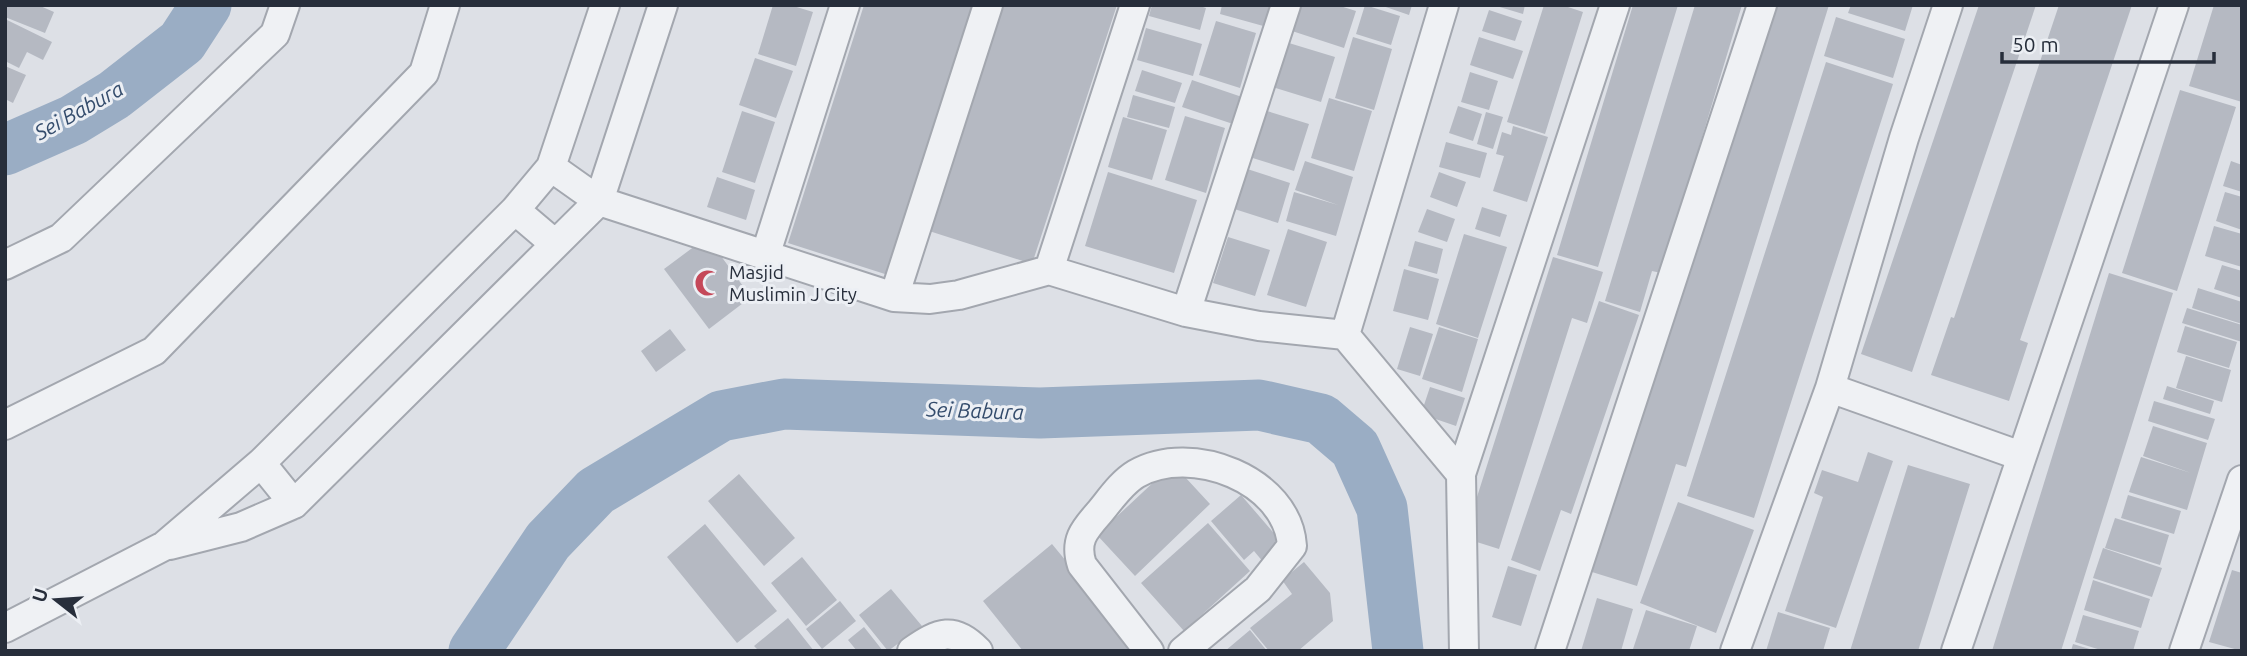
<svg xmlns="http://www.w3.org/2000/svg" width="2247" height="656" viewBox="0 0 2247 656" font-family="Ubuntu,sans-serif">
  <style>
    .lines { fill: none; stroke-linecap: round; stroke-linejoin: round }
    .river { stroke: #9aadc4; stroke-width: 51 }
    .building { fill: #b5b9c2 }
    .street-casing { stroke: #a3a7af; stroke-width: 32 }
    .street { stroke: #eff1f4; stroke-width: 28 }
    .labels { text-anchor: middle; stroke-width: 6; stroke-linejoin: round; paint-order: stroke }
    .poi-label { font-size: 19px; fill: #272e3b; stroke: #eceff4; text-anchor: start }
    .water-label { font-size: 21px; font-style: italic; fill: #344c6c; stroke: #eceff4 }
  </style>
  <rect width="100%" height="100%" fill="#dde0e6"/>
  <g class="lines">
    <path class="river" d="M5,150L73,120L114,95L182,42L206,5
      M474,651L548,541L596,491L721,416L784,404L1040,413L1259,405L1321,419L1355,448L1382,508L1398,651"/>
  </g>
  <path class="building" d="M5,5H38L54,12L45,33L5,17Z
    M773,5H790L813,12L796,66L758,54Z
    M864,5H974L888,275L788,243Z
    M1000,5H1117L1032,264L926,230Z
    M1152,5H1197L1206,8L1200,30L1149,16Z
    M1222,5H1273L1267,27L1220,14Z
    M1297,5H1337L1356,11L1344,48L1289,30Z
    M1365,5L1400,16L1391,45L1356,34Z
    M1380,5H1412L1409,15Z
    M1493,5H1525L1523,14Z
    M1544,5H1562L1583,12L1545,134L1507,122Z
    M1633,5H1678L1598,267L1557,255Z
    M1695,5H1742L1661,273L1652,271L1640,312L1605,301Z
    M1768,5H1829L1686,467L1676,464L1637,586L1592,572Z
    M1851,5H1913L1905,31L1848,13Z
    M1979,5H2036L1912,372L1861,354Z
    M2059,5H2132L2020,340L2028,343L2009,401L1931,375L1951,317L1954,318Z
    M2214,5H2242V102L2189,86Z
    M1489,10L1522,21L1515,41L1482,31Z
    M1836,17L1905,39L1893,78L1824,56Z
    M5,19L52,42L43,60L27,52L19,68L5,61Z
    M1216,21L1256,33L1240,88L1199,75Z
    M1146,28L1202,44L1193,76L1137,60Z
    M1353,37L1392,49L1374,110L1335,98Z
    M1479,37L1523,51L1513,79L1470,65Z
    M1279,40L1335,57L1321,102L1266,85Z
    M755,58L793,71L776,118L739,105Z
    M1826,62L1893,84L1754,518L1687,496Z
    M5,66L26,75L13,103L5,99Z
    M1142,70L1182,83L1175,103L1135,91Z
    M1470,72L1498,81L1489,110L1461,102Z
    M1192,80L1242,97L1233,124L1182,107Z
    M2180,90L2236,107L2177,291L2122,273Z
    M1133,95L1175,107L1169,128L1127,117Z
    M1329,98L1372,111L1354,171L1311,158Z
    M1458,106L1482,114L1473,141L1449,133Z
    M1257,108L1309,124L1294,171L1243,155Z
    M742,111L775,122L755,183L722,172Z
    M1486,112L1503,117L1493,149L1477,144Z
    M1185,116L1225,128L1206,193L1165,180Z
    M1123,117L1167,130L1152,180L1108,167Z
    M1513,126L1548,137L1527,202L1493,191L1504,156L1496,154L1502,132L1511,135Z
    M1446,142L1487,153L1480,178L1439,167Z
    M1305,161L1353,177L1336,236L1286,221L1294,192L1338,205L1295,190Z
    M2231,161L2242,165V192L2223,186Z
    M1238,166L1290,183L1278,223L1225,206Z
    M1108,172L1197,200L1174,273L1085,246Z
    M1439,172L1466,182L1457,207L1430,197Z
    M717,177L755,190L746,220L707,207Z
    M2225,192L2242,197V230L2216,221Z
    M1482,207L1507,215L1500,237L1475,229Z
    M1427,209L1455,219L1447,242L1418,232Z
    M2214,226L2242,234V267L2205,256Z
    M1288,229L1327,242L1306,307L1267,295Z
    M1464,234L1507,247L1478,338L1436,324Z
    M707,237L751,297L709,329L664,269Z
    M1228,237L1270,250L1255,296L1213,283Z
    M1415,241L1443,249L1437,274L1408,266Z
    M1553,257L1603,272L1587,323L1572,318L1499,549L1464,538Z
    M2222,265L2242,271V298L2214,289Z
    M1404,269L1439,279L1428,320L1393,311Z
    M2109,273L2173,293L2127,441L2061,651H1992Z
    M2198,288L2242,302V324L2192,308Z
    M1599,301L1639,315L1571,514L1561,510L1540,571L1511,560Z
    M2187,308L2242,325V342L2182,323Z
    M2185,326L2237,342L2229,368L2177,352Z
    M1410,327L1433,334L1420,376L1397,369Z
    M1439,327L1478,339L1462,392L1422,379Z
    M670,329L686,350L656,372L641,351Z
    M2186,356L2231,370L2222,402L2176,388Z
    M2167,386L2214,401L2210,414L2163,399Z
    M1430,387L1465,398L1456,426L1421,414Z
    M2154,401L2215,419L2208,440L2148,421Z
    M2153,426L2207,443L2187,510L2129,492L2141,457L2191,473L2143,456Z
    M1868,452L1893,461L1836,628L1785,611L1823,497L1814,493L1822,470L1858,482Z
    M1173,464L1210,504L1135,576L1097,535Z
    M1908,465L1970,484L1938,587L1918,651H1850Z
    M739,474L795,538L764,566L708,501Z
    M1241,495L1284,545L1264,563L1254,551L1244,560L1211,521Z
    M2128,495L2181,511L2174,534L2121,518Z
    M1678,502L1754,530L1716,633L1640,603Z
    M2115,518L2169,535L2160,565L2105,548Z
    M1208,523L1250,571L1184,631L1141,583Z
    M705,524L777,611L737,643L667,557Z
    M1052,544L1140,651H1023L983,601Z
    M2103,548L2162,568L2152,597L2093,578Z
    M802,557L837,600L806,626L771,583Z
    M1304,562L1330,593L1333,621L1298,651H1269L1250,628L1292,594L1282,580Z
    M1508,566L1537,575L1521,626L1492,617Z
    M2232,570L2242,573V651L2209,642Z
    M2093,580L2150,599L2141,628L2084,610Z
    M891,589L922,626L888,651L859,615Z
    M1597,598L1633,609L1621,651H1581Z
    M840,601L856,621L822,649L806,629Z
    M1646,610L1697,626L1689,651L1633,649Z
    M1778,612L1830,628L1823,651H1766Z
    M2083,615L2139,631L2133,651H2104L2075,642Z
    M788,618L814,651H759L754,646Z
    M864,627L883,651H857L848,640Z
    M1250,630L1267,651H1225Z
    M2073,644L2093,650V651H2071Z"/>
  <g class="lines">
    <g class="street-casing">
      <path id="street" d="M551,167L599,201L894,297L930,299L959,295L1049,270L1186,312L1259,326L1345,335L1444,5
        M515,210L555,244
        M766,253L845,5
        M5,265L61,238L275,34L285,5
        M1049,270L1135,5
        M894,297L988,5
        M1186,312L1286,5
        M1345,335L1461,474L1464,651
        M1830,388L2021,456
        M5,425L154,351L424,73L445,5
        M261,463L294,504
        M1461,474L1615,5
        M170,545L241,527L294,504L599,201L663,5
        M5,628L164,546L261,463L515,210L551,167L605,5
        M912,651C939,632 954,626 978,651
        M1149,651L1082,565C1074,541 1084,530 1099,513C1110,500 1121,483 1136,474C1191,442 1288,480 1292,546L1258,589L1183,651
        M1550,651L1762,5
        M1735,651L1830,388L1904,138L1948,5
        M1956,651C2028,435 2103,221 2174,5
        M2184,651L2242,480"/>
    </g>
    <use href="#street" class="street"/>
  </g>
  <defs>
    <g id="mosque-bare" transform="scale(2.1)"><path d="M3.5-4.9A6 6 0 1 0 3.5 4.9A5 5 0 1 1 3.5-4.9Z" fill="#c54859" stroke="#eceff4" stroke-width="2.5" paint-order="stroke"/></g>
  </defs>
  <g fill-rule="evenodd">
    <use href="#mosque-bare" x="708" y="283"/>
  </g>
  <g class="labels">
    <g class="poi-label">
      <text x="729" y="279">Masjid<tspan x="729" dy="22">Muslimin J City</tspan></text>
    </g>
    <g class="water-label">
      <text transform="translate(79 111) rotate(-29)" y="7">Sei Babura</text>
      <text transform="translate(975 411) rotate(2)" y="7">Sei Babura</text>
    </g>
  </g>
  <rect width="2247" height="656" fill="none" stroke="#272e3b" stroke-width="14"/>
  <g transform="translate(56 600) rotate(287)" stroke="#eceff4" stroke-width="5" paint-order="stroke">
  <path d="M0-5L12 26L0 18L-12 26Z" fill="#272e3b"/>
  <text y="-10" font-size="19" font-weight="bold" text-anchor="middle" fill="#272e3b">U</text>
  </g>
  <path d="M2002 52v10h212v-10" fill="none" stroke="#272e3b" stroke-width="3.5"/>
  <text x="2012" y="52" font-size="21" fill="#272e3b" stroke="#eceff4" stroke-width="5" paint-order="stroke">50 m</text>
</svg>
